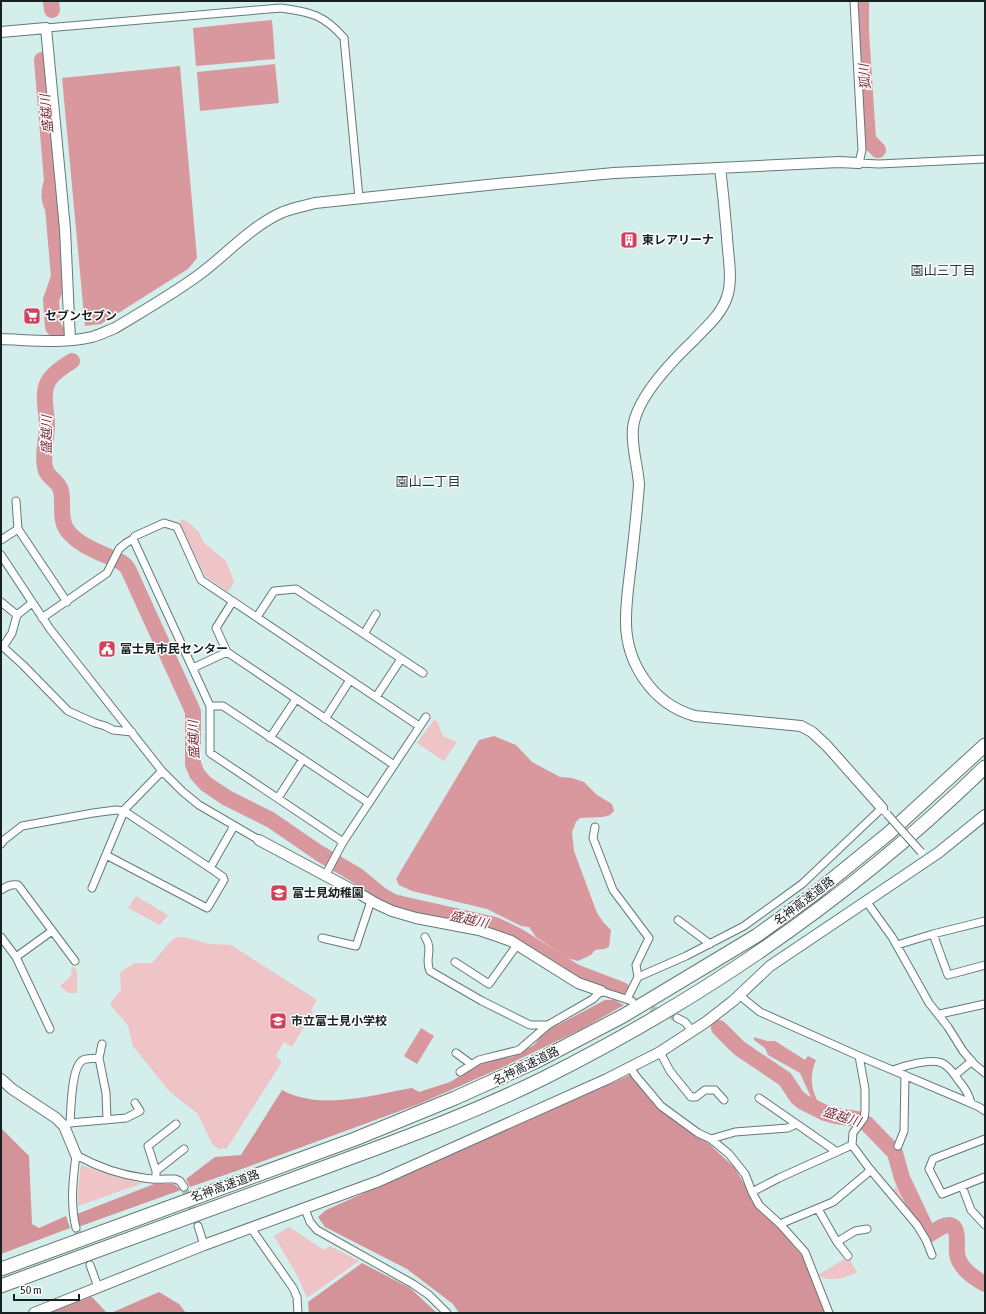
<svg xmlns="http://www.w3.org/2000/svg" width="986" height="1314" viewBox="0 0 986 1314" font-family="'Asap Condensed','Noto Sans JP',sans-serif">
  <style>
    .green { fill: #eec4c7 }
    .forest { fill: #d49399 }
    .water { fill: #d9989e }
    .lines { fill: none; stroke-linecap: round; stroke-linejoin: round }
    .river { stroke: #d9989e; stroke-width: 16 }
    .street-tunnel { stroke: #aec5c3; stroke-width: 7; stroke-dasharray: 7 3.5; stroke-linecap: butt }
    .street-casing { stroke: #637a78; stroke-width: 9 }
    .secondary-casing { stroke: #637a78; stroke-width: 12 }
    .highway-casing { stroke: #637a78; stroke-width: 15 }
    .street { stroke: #fff; stroke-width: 7 }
    .secondary { stroke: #fff; stroke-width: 10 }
    .highway { stroke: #fff; stroke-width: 13 }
    .street-bridge-casing { stroke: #637a78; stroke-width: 9; stroke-linecap: butt }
    .street-bridge { stroke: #fff; stroke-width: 7 }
    .labels { text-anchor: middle; stroke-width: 3; stroke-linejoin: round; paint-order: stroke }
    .poi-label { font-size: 12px; font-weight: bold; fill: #172120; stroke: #fff; text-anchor: start }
    .street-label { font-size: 12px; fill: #172120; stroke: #fff }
    .water-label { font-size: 13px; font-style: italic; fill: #7a2c39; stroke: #fff }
    .neighbourhood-label { font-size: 13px; fill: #243a38; stroke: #fff }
  </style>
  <rect width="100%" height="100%" fill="#d4eeec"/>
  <path class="green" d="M181,519L188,522L199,532L203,542L226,561L234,582L228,592L205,576L180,524Z
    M434,720L437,721L443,736L457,742L444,761L417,743Z
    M136,896L168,915L160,925L128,908Z
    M177,937H184L209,944L231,945L317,1000L311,1010L313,1012L292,1047L284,1042L276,1056L282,1062L227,1148L219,1149L212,1144L198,1114L169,1091L133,1046L128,1026L110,1004L121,989L120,972L135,963H152L171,941Z
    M72,966L77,970V993H68L60,986L71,976Z
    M81,1165L120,1178L143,1183L78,1206V1189Z
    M898,1186C908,1196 916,1209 920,1223L892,1190Z
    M289,1227L324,1250L330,1246L359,1261L307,1298L298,1277L274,1236Z
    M844,1259L845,1261L849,1259L857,1272C846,1278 829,1283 818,1275Z"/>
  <path class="forest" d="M605,1000H614L624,1005L582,1029L503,1067L419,1104L242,1169L190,1187L186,1179L215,1157L241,1155L282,1090C321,1111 371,1095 412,1088L419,1092L450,1082L483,1062L512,1057L534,1045L541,1036L550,1029Z
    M630,1075L652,1100L668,1115L708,1143L735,1168L757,1207L781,1231L803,1257L826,1313H459L453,1304L407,1269L325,1227L318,1217L326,1210Z
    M1,1128L29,1156L32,1224L39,1228L66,1216L70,1228L1,1254Z
    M154,1184H174L181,1190L78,1227L77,1214Z
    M362,1263L410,1288L437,1313H309L308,1302Z
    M159,1292L179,1304L186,1313H111Z
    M92,1297L107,1313H49L91,1297Z"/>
  <path class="water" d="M272,20L275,59L196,66L193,28Z
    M275,64L279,103L200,111L197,72Z
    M180,66L197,258L188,269L101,324L85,326L62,78Z
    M494,736L516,745L532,762L560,777L572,778L584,782L597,795L612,804L614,811L610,815L603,817L580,818L576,822L572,832L574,851L597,913L604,923L611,930L609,947L604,949L595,950L591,955L578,961L567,958L536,937L529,927L521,926L487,909L412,891L399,885L396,879L479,740Z
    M421,1028L434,1036L417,1064L404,1056Z
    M754,1037L767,1041H775L805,1060L808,1056L816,1060C808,1079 812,1092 822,1109L815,1106L800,1073L768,1055L765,1048L754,1040Z"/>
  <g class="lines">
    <path class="river" d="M51,1L52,10
      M861,1V32L868,139L870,142L878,150
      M42,60L52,181C49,191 48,199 53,208L59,277L51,300L53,327L57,332
      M72,361C64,366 54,372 49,380C41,393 47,411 47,425C47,439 42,453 45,467C46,478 59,480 61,491C64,504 59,519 67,530C78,546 104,554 121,562L126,566L129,571L191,707L193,712V764L197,774L206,784L227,798L271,820L319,853L358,876L381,895L393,902L495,925L518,936L575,972L622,990
      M719,1028L739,1048L785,1079L797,1097L803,1102L825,1113L836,1116L857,1119L867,1124L895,1153L902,1178L928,1233L930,1234C935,1231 944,1224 950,1225C960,1227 956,1246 957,1253C958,1267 974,1278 985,1284"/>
    <path class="street-tunnel" d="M641,1005L677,1018
      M184,1187L198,1226
      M76,1228L90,1265"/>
    <g class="street-casing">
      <path id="street" d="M854,1L862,150L859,163L879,164L985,159
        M46,28L281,8C311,12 324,15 344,38L359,198
        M16,501L18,529L67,602
        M133,539L135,536L164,523L177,527L201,580L419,726
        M1,540L18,529
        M1,555L50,629L162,771L183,792L199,805L259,840
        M233,601L216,628L227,652L394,765
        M1,602L17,615
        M257,617L274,591L296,589L423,673
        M42,618L107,573L119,549L126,543L133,539L210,706V753L343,842
        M364,634L376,614
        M1,645L23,665L68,711L95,723L105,726L113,730L132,732
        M3,647L12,633L17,615L32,603
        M193,668L227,652
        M376,697L401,659
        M210,706H223L369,803
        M325,719L350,680
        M270,738L296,699
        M278,798L303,759
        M595,827L593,838L613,890L649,938L636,965L638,977
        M1,844L4,840L22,826L93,813L116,810L124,811L210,868L223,877L224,880L208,907L207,908L106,855
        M210,868L234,826
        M325,876L343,842L426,717
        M92,888L125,809L162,771
        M1,890C7,886 11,884 18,885L75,961
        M866,901L892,937L929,1003L948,1027L963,1051L974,1064L985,1073
        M678,920L710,944
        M933,934L948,975L985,965
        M1,937L16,957L50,1029
        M425,937C434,950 424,959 430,971L482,1001L530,1025H548
        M322,938L356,946L371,901
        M897,945L933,934L985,921
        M16,957L52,931
        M455,962L489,984L517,945
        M739,995L760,1012L859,1056L961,1099L979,1107L985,1111
        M627,999L638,977L686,956L744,926L802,884L882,808L884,811
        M940,1014L985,1004
        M677,1018L685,1022L693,1032
        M102,1044L99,1058L106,1093L107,1120
        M660,1052L670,1071L691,1097H696L705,1090H715L724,1100
        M456,1053L471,1064
        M630,1067L635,1075L661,1106L698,1133L711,1139L729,1154L745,1174L752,1192L759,1205L780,1224L805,1252L829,1313
        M893,1070C904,1066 930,1058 942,1063C949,1066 955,1075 959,1081C965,1088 969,1094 971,1103
        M460,1072L479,1060L519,1050L548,1025L593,999L601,991L632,1001
        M955,1075L972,1061
        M759,1098L837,1152
        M70,1123L126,1118L140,1111L135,1103
        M64,1126L70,1123C71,1110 71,1066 83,1060C87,1058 94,1059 99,1058
        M711,1139L735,1132L788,1128L796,1124
        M985,1139L933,1159L929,1169L942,1194L985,1177
        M852,1145L869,1168L917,1225L926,1240L932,1255
        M898,1146L904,1131L905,1075
        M156,1171L184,1149
        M156,1179V1171L148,1146L176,1124
        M962,1186L971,1210L985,1225
        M752,1192L779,1178L852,1145L853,1133L864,1118L865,1111V1089L859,1056
        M305,1209L310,1222L317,1230L413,1284L429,1295L447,1313
        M818,1209L837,1242L848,1256
        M780,1224L833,1202L871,1170
        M198,1226L204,1245
        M76,1228C70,1204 73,1179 76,1155C96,1166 121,1175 144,1178C154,1180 165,1179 175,1179L180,1181L184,1187
        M251,1228L293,1288L297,1297L298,1313
        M837,1242L855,1231L867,1229
        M90,1265L98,1287"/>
    </g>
    <g class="secondary-casing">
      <path id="secondary" d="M1,32L46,28L65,229L70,340
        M720,168C723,191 725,214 727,237C728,257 733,279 727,297C721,315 706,327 694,340C673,360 636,398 633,428C631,447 638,466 639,485C637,511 634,538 631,564C629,582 626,600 626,619C625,662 652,704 695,716L801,726L812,732L827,746L882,808
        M1,339C31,340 62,344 92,337C100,335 107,331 115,328C143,311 173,294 200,274C227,254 251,226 283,212C293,208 304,206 315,203L497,184L614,173L839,162L859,163
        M259,840L360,894L377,904L392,911L416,918L479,930L497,936L511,941L578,983L601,991
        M1,1079L12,1089L56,1118L64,1126L76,1155
        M34,1313L204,1245L379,1181L607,1079L660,1052L706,1022L733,1001L770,966L938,853L985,815"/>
    </g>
    <g class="highway-casing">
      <path id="highway" d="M1,1269L355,1139L455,1098L535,1062L623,1016L756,936L814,894L889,833L985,745
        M1,1286C98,1250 195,1215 293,1179C377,1148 463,1118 544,1078C706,997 855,894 985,767"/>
    </g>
    <use href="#street" class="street"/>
    <use href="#secondary" class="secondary"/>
    <use href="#highway" class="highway"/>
    <g class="street-bridge-casing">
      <path id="street-bridge" d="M887,814L921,852"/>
    </g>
    <use href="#street-bridge" class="street-bridge"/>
  </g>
  <defs>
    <g id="building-square" transform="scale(0.9)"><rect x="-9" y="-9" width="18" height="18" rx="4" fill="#d1415d" stroke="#fff"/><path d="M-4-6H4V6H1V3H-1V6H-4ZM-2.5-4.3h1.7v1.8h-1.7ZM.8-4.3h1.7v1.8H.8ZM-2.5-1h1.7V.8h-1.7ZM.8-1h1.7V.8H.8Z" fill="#fff"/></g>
    <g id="supermarket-square" transform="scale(0.9)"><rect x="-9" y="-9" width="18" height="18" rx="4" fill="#d1415d" stroke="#fff"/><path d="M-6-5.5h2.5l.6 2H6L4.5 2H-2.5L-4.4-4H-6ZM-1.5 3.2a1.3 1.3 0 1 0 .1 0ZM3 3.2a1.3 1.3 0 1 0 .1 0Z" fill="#fff"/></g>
    <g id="civic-square" transform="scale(0.9)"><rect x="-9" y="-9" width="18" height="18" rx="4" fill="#d1415d" stroke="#fff"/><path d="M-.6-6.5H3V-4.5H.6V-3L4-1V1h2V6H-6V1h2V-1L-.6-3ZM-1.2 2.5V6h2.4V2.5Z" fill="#fff"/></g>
    <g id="school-square" transform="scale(0.9)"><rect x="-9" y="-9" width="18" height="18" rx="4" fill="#d1415d" stroke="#fff"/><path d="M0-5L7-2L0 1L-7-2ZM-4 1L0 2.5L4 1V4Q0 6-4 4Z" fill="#fff"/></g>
  </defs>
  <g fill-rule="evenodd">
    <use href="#building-square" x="629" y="240"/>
    <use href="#supermarket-square" x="32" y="316"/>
    <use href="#civic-square" x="107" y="649"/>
    <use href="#school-square" x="279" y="893"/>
    <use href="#school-square" x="278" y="1021"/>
  </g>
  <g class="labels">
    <g class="poi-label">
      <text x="642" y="244">東レアリーナ</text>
      <text x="45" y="320">セブンセブン</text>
      <text x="120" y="653">富士見市民センター</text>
      <text x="292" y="897">富士見幼稚園</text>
      <text x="291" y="1025">市立富士見小学校</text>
    </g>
    <g class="street-label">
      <text transform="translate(804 901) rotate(-37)" y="4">名神高速道路</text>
      <text transform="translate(526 1066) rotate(-26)" y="4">名神高速道路</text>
      <text transform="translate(225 1186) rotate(-20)" y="4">名神高速道路</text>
    </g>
    <g class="water-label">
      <text transform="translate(864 77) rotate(-94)" y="5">狐川</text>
      <text transform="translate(46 114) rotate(-95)" y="5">盛越川</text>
      <text transform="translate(46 435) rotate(-89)" y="5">盛越川</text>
      <text transform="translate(193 740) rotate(-92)" y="5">盛越川</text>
      <text transform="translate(469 919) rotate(13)" y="5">盛越川</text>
      <text transform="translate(842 1116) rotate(17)" y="5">盛越川</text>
    </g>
    <g class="neighbourhood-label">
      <text x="943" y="275">園山三丁目</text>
      <text x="428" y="486">園山二丁目</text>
    </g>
  </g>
  <rect width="986" height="1314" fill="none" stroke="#172120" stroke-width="4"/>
  <path d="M14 1294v6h65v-6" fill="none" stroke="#172120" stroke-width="2"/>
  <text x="20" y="1294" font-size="12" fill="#172120" stroke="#ffffff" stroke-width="3" paint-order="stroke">50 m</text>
</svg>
